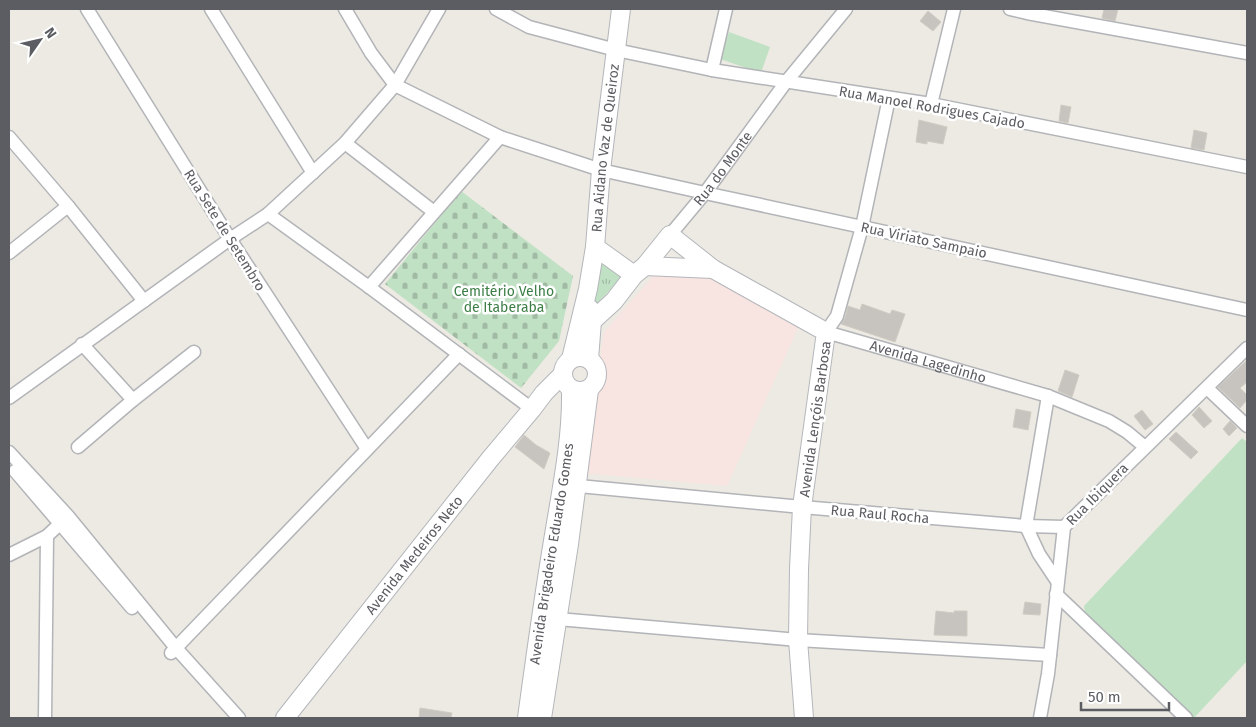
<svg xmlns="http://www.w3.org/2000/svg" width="1256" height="727" viewBox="0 0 1256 727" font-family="'Fira Sans',sans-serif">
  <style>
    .medical { fill: #f8e4e0 }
    .grass { fill: url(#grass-tufts) }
    .cemetery { fill: url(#cemetery-stones) }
    .pitch { fill: #c1e1c4 }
    .building { fill: #c7c4c0; stroke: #d0ccc2 }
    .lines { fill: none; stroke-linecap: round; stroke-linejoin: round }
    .street-casing { stroke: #b3b4b8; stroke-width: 15 }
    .secondary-casing { stroke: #b4b6bb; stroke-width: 20 }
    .street { stroke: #fff; stroke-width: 12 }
    .secondary { stroke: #fff; stroke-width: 18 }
    .labels { text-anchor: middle; stroke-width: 5; stroke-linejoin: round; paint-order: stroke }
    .street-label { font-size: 14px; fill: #5b5d62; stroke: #fff }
    .park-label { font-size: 14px; fill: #3d7e46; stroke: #fff }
  </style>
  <defs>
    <pattern id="grass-tufts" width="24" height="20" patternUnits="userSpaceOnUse" patternTransform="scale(1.25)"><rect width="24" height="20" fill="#c1e1c4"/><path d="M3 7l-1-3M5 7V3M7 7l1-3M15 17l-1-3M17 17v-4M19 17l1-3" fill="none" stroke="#a0baa3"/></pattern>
    <pattern id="cemetery-stones" width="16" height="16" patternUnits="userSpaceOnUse" patternTransform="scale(1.25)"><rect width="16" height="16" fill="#c1e1c4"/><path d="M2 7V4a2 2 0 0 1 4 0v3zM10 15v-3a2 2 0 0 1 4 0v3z" fill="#a0baa3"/></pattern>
  </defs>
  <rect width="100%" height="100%" fill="#eceae3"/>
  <path class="medical" d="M656,273H701L798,328L727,486L583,473L604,332Z"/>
  <path class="grass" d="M596,259L620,274V279L595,306L592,304Z"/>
  <path class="cemetery" d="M461,191L573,276L559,341L521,388L385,284Z"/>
  <path class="pitch" d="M729,32L770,47L761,73L720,59Z
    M1242,438L1247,442V661L1194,718H1192L1086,618L1084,606Z"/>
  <path class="building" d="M1104,9H1118L1115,21L1102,18Z
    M928,11L941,22L933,31L920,21Z
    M1061,105L1071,107L1068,123L1059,121Z
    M919,120L947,127L943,144L927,141V144L916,142Z
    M1194,130L1207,133L1204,150L1191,148Z
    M862,304L890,314L892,310L905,314L895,342L841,324L845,318L848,306L860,310Z
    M1247,360V382L1240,388L1247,395V400L1240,408L1218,387Z
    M1065,370L1079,375L1072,397L1058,391Z
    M1199,407L1212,421L1204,428L1192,415Z
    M1016,409L1031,412L1028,430L1013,427Z
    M1142,410L1153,424L1145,430L1134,416Z
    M1230,421L1237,428L1229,436L1223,429Z
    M1176,432L1198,452L1191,459L1169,439Z
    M524,435L536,445L550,453L544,469L515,447Z
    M1025,602L1041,604L1040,615L1023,614Z
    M936,611L954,613V611H967V636L934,635Z
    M420,708L452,713L451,718H419Z"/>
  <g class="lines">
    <g class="street-casing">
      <g id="street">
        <path d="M87,9L230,239L367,449"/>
        <path d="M211,9L313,173"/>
        <path d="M345,9L371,53L395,85L500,137L601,170L705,193L1247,310"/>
        <path d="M496,9L529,27L616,50L712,70L931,104L1247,167"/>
        <path d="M1010,9L1027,13L1247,53"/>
        <path d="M712,70L726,9"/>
        <path id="s1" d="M889,98L862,227L837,316L826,332L1048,396L1109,421L1127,432L1145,447"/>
        <path d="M931,104L954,9"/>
        <path d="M9,137L68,206L144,301"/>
        <path d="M345,143L434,212"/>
        <path d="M268,214L369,287L532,409"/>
        <path id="s2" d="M670,235L705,193L786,82L846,9"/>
        <path d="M9,253L68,206"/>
        <path d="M369,287L500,137"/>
        <path d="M82,344L133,400L194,352"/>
        <path d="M1207,388L1247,426"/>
        <path d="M1048,396L1026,526L1039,554L1057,581"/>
        <path d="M9,398L230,239L268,214L345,143L395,85L439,9"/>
        <path d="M78,447L133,400"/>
        <path d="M9,452L68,516L176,648L239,718"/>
        <path d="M15,471L132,608"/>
        <path d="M568,485L802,507L1026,526L1064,527"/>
        <path d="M9,555L47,536"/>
        <path d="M1056,594L1186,718"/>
        <path d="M558,619L798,640L1050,655"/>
        <path d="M171,653L459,354"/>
        <path d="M45,718L47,536L65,519"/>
        <path d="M1040,718L1048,674L1064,527L1247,348"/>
      </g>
    </g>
    <g class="secondary-casing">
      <g id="secondary">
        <path d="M595,247L634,275"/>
        <path d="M645,266L713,269"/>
        <path d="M592,321L614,301L634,275L645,266L670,235L713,269L826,332L802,507L799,569L798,640L804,718"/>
        <circle cx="580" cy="374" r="17"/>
        <path id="s3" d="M571,359L588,289L595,247L601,170L621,9"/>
        <path d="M589,359L592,321L590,309"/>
        <path id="s4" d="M285,718L490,459L532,409L544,393L563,374"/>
        <path id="s5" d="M527,718C535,659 543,600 553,541C561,491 572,440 571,390"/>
        <path d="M542,718L569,544L589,390"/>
      </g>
    </g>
    <use href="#street" class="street"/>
    <use href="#secondary" class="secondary"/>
  </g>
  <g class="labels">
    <g class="street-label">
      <text transform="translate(932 107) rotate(10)" y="5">Rua Manoel Rodrigues Cajado</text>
      <text dy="5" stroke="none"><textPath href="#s3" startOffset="214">Rua Aidano Vaz de Queiroz</textPath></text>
      <text dy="5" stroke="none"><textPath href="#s2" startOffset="85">Rua do Monte</textPath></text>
      <text transform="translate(225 230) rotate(58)" y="5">Rua Sete de Setembro</text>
      <text transform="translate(924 240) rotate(12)" y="5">Rua Viriato Sampaio</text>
      <text dy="5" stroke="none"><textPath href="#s1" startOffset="350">Avenida Lagedinho</textPath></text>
      <text transform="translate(815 419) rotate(-82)" y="5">Avenida Lençóis Barbosa</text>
      <text transform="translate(1097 494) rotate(-45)" y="5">Rua Ibiquera</text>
      <text transform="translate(880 514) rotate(5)" y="5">Rua Raul Rocha</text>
      <text dy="5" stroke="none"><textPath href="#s5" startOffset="166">Avenida Brigadeiro Eduardo Gomes</textPath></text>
      <text dy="5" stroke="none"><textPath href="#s4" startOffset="208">Avenida Medeiros Neto</textPath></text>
    </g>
    <g class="park-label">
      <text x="504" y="296">Cemitério Velho<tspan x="504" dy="16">de Itaberaba</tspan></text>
    </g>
  </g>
  <rect width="1256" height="727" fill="none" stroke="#5b5d62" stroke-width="20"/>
  <g transform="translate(40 40) rotate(56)" stroke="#ffffff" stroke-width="4" paint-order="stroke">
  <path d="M0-4L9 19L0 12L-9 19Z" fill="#5b5d62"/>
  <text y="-8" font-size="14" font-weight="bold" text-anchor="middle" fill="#5b5d62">N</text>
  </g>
  <path d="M1081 702v8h88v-8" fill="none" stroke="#5b5d62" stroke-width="2.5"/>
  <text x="1088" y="702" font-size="15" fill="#5b5d62" stroke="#ffffff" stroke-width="4" paint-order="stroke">50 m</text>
</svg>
